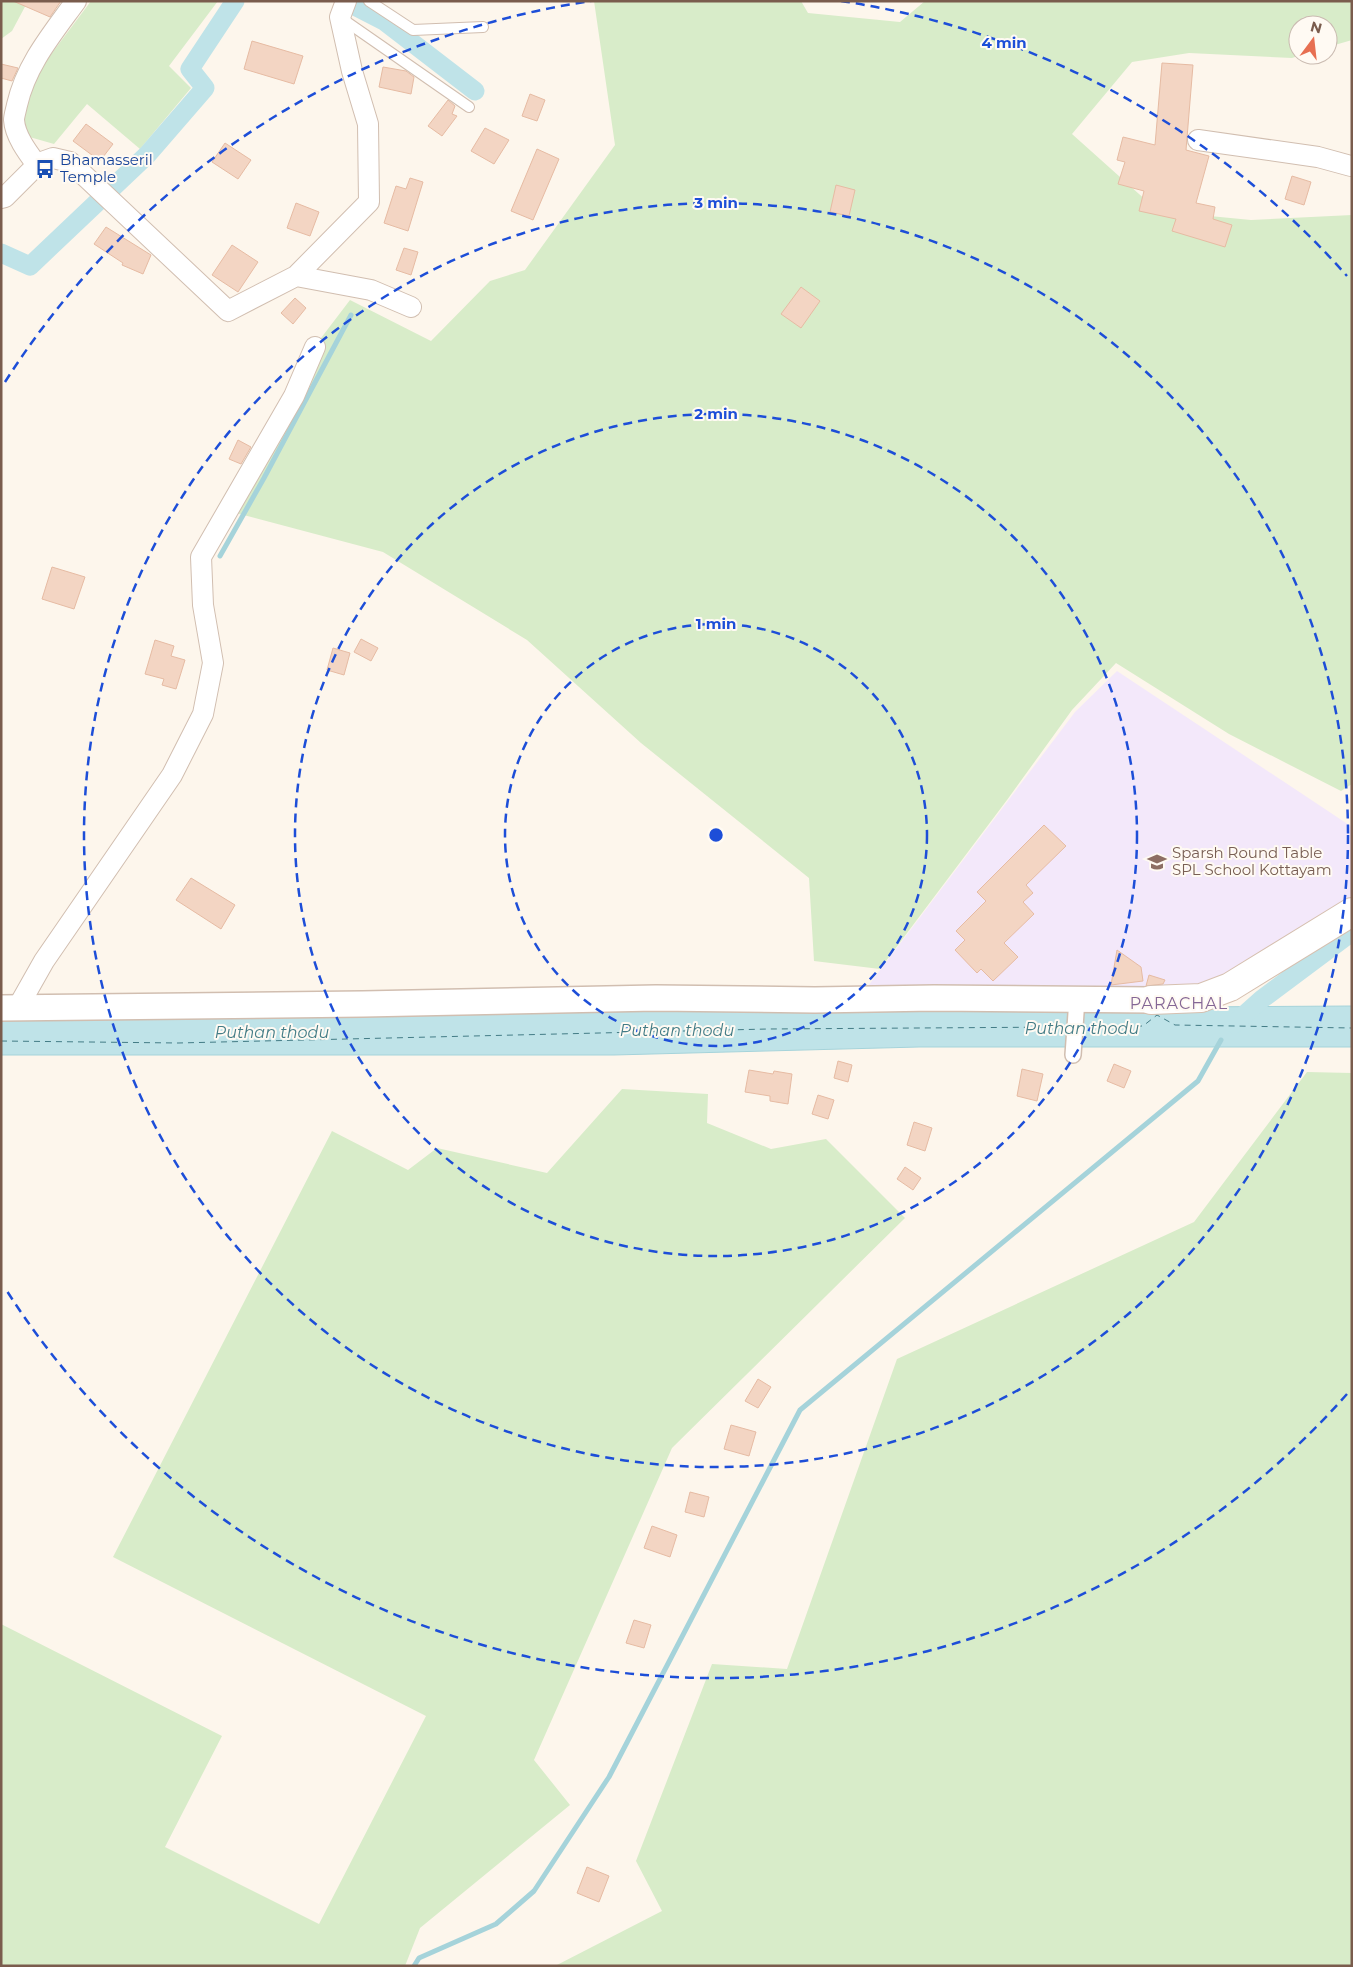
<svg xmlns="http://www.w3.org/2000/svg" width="1353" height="1967" viewBox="0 0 1353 1967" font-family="Montserrat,sans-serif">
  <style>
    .education { fill: #f3e8fa }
    .green { fill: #d8ecc9 }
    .water { fill: #bfe3e8; stroke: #a5d3da }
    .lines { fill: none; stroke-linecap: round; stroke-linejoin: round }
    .stream { stroke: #a5d3da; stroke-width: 5 }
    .canal { stroke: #bfe3e8; stroke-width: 19 }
    .ferry { stroke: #437c86; stroke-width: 1; stroke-dasharray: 6 5; stroke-linecap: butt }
    .building { fill: #f3d5c3; stroke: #e6bba3 }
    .service-casing { stroke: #d1beb0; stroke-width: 12 }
    .pedestrian-casing { stroke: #d1beb0; stroke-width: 18 }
    .minor-casing { stroke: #d1beb0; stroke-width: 22 }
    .tertiary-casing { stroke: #d1beb0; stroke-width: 28 }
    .secondary-casing { stroke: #d6c0b0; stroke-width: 30 }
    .service { stroke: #fff; stroke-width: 10 }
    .pedestrian { stroke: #fff; stroke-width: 15 }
    .minor { stroke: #fff; stroke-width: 20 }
    .tertiary { stroke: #fff; stroke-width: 25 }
    .secondary { stroke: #fff; stroke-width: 28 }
    .ring { fill: none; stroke: #1d4ed8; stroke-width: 2.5; stroke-dasharray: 9 6 }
    .labels { text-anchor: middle; stroke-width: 4; stroke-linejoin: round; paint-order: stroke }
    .transit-label { font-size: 15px; fill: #164399; stroke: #fffaf3; text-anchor: start }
    .education-label { font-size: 15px; fill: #785e54; stroke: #fffaf3; text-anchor: start }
    .neighbourhood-label { font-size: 16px; letter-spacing: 1px; fill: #846695; stroke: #fffaf3 }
    .water-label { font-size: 16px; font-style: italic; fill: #437c86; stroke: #fffaf3 }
    .centre { fill: #1d4ed8; stroke: #fffaf3; stroke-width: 2.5 }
    .ring-label { font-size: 15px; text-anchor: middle; font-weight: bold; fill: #1d4ed8; stroke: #fffaf3; stroke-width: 4; stroke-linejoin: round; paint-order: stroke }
  </style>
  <rect width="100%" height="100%" fill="#fdf6ec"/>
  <path class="education" d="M1117,671L1352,827V898L1220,982L1198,990L862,994L1075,712Z"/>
  <path class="green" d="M1,1H28L12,31L1,39Z
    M91,1H218L169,66L191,88L140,149L87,104L54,144L26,136L23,107L37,73Z
    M594,1H801L808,13L900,22L925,1H1352V40L1328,47V25H1298V55H1301L1292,58L1189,53L1132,62L1072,134L1158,211L1251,220L1352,215V784L1341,791L1229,734L1116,663L1072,710L1007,800L880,969L814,961L809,878L641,743L527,640L383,552L217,508L302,363L350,300L431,341L490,281L525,270L615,145Z
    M1307,1072L1352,1073V1966H555L662,1911L636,1861L712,1664L787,1669L897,1359L1194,1222Z
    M622,1089L708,1094L707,1123L771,1149L826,1139L905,1218L672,1448L534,1760L570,1805L420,1928L405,1966H1V1624L222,1736L165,1847L319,1924L426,1716L113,1557L332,1131L408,1170L437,1148L547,1173Z"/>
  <path class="water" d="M1352,1006V1047H919L614,1055H1V1014Z"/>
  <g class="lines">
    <path class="stream" d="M220,556L264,478L351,315
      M414,1966L419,1958L496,1924L534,1891L609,1777L800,1410L1198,1081L1221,1040"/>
    <path class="canal" d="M345,1L384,21L475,91
      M1,253L30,266L147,155L205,88L190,69L235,1
      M1234,1024L1262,999L1352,932"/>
    <path class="ferry" d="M1081,1027L1143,1026L1157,1015L1175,1025L1352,1028
      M1,1041L178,1043L768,1029L1067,1027"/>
  </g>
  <path class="building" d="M13,1H61L50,17Z
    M252,41L303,56L294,84L244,69Z
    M1162,63L1193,65L1186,150L1209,156L1196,203L1215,207L1213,219L1232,225L1225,247L1172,231L1176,219L1139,211L1144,191L1118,184L1125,162L1117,160L1123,137L1155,145Z
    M1,64L18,68L12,81L1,78Z
    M383,67L406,71L414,77L411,94L379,87Z
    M530,94L545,100L537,121L522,116Z
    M448,100L455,106L452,114L457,116L442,136L428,126Z
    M86,124L113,144L100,161L73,141Z
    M485,128L509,140L494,164L471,151Z
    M225,143L251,160L238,179L212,162Z
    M537,149L559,159L533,220L511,211Z
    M1292,176L1311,182L1304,205L1285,199Z
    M410,178L423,182L408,231L384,223L396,186L406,189Z
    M836,185L855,190L849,216L830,212Z
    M296,203L319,212L310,236L287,228Z
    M106,227L151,255L143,274L122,265L123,263L94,244Z
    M232,245L258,262L238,292L212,275Z
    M404,248L418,252L411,275L396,270Z
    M801,287L820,301L801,328L781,314Z
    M295,298L306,308L293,324L281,313Z
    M238,440L251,447L241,464L229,459Z
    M52,567L85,577L74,609L42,599Z
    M361,639L378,648L371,661L354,652Z
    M155,640L174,646L171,656L185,660L176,689L162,685L164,679L145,674Z
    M333,648L350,653L344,675L327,670Z
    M1044,825L1066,846L1026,885L1033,893L1023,902L1034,914L1004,943L1018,957L993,981L981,969L977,973L955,950L965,940L956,931L986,901L977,892Z
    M191,878L235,905L221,929L176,900Z
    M1117,950L1141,967L1143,981L1111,985Z
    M1149,975L1165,980L1163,984L1146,986Z
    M838,1061L852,1065L848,1082L834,1078Z
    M1114,1064L1131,1071L1124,1088L1107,1081Z
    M1022,1069L1043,1074L1037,1101L1017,1096Z
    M749,1070L773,1074L774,1071L792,1074L788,1104L770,1101V1096L745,1092Z
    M818,1095L834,1100L828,1119L812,1114Z
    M914,1122L932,1128L925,1151L907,1145Z
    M905,1167L921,1178L913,1190L897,1179Z
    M758,1379L771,1387L758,1408L745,1401Z
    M731,1425L756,1432L749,1456L724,1449Z
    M690,1492L709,1497L704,1517L685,1512Z
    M652,1526L677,1535L670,1557L644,1548Z
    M634,1620L651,1625L644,1648L626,1643Z
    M587,1867L609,1876L599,1902L577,1893Z"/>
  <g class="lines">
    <g class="service-casing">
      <path id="service" d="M369,1L413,30L483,27
        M341,18L469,107"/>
    </g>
    <g class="pedestrian-casing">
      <path id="pedestrian" d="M1073,1055L1077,999"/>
    </g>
    <g class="minor-casing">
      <path id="minor" d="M1198,140L1318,157L1351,166
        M37,165C28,153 15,136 14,120C14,116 16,110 17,105C26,65 52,34 76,1
        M1,198L5,197L39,163L53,158L70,162L228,311L296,276L369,202L368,124L352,71L340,17L346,1
        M296,276L371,290L411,307
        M18,1007L44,961L172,775L203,714L213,663L203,605L201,557L294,396L315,347"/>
    </g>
    <g class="tertiary-casing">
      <path id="tertiary" d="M1,1008L363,1004L656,998L815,1000L934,998L1151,1000"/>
    </g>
    <g class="secondary-casing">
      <path id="secondary" d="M1151,1000L1201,998L1230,987L1352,912"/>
    </g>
    <use href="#service" class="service"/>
    <use href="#pedestrian" class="pedestrian"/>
    <use href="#minor" class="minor"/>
    <use href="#tertiary" class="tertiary"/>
    <use href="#secondary" class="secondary"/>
  </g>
  <g class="ring">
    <circle cx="716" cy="835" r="211"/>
    <circle cx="716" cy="835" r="421"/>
    <circle cx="716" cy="835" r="632"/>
    <path d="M1347 1394A843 843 0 0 1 5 1288M5 382A843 843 0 0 1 591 1M841 1A843 843 0 0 1 1347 276"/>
  </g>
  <defs>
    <g id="bus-bare" transform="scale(1.5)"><path d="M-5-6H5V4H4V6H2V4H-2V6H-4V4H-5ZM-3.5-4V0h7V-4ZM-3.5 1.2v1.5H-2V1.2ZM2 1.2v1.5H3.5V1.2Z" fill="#1a4fb4" stroke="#fffaf3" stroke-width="2.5" paint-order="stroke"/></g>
    <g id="school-bare" transform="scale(1.5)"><path d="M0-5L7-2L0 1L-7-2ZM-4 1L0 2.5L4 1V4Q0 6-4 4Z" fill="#8d6e63" stroke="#fffaf3" stroke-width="2.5" paint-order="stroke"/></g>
  </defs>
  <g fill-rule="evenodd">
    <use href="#bus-bare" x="45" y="169"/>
    <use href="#school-bare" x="1157" y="862"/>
  </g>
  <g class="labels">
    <g class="transit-label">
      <text x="60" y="165">Bhamasseril<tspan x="60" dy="17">Temple</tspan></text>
    </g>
    <g class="education-label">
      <text x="1172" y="858">Sparsh Round Table<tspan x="1172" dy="17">SPL School Kottayam</tspan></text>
    </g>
    <g class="neighbourhood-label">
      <text x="1179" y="1009">PARACHAL</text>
    </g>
    <g class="water-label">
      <text x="1082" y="1034">Puthan thodu</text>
      <text x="677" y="1036">Puthan thodu</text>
      <text x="272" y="1038">Puthan thodu</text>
    </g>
  </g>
  <circle cx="716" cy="835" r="8" class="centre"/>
  <g class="ring-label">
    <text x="1004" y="48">4 min</text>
    <text x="716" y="208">3 min</text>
    <text x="716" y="419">2 min</text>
    <text x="716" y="629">1 min</text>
  </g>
  <rect width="1353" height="1967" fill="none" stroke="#7a5c4d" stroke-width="5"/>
  <g transform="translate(1313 40) rotate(15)"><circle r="24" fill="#fffaf3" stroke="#cabbb1"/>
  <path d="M0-4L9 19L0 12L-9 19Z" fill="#e76f51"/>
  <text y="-8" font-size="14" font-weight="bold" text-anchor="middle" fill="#7a5c4d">N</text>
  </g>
</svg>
